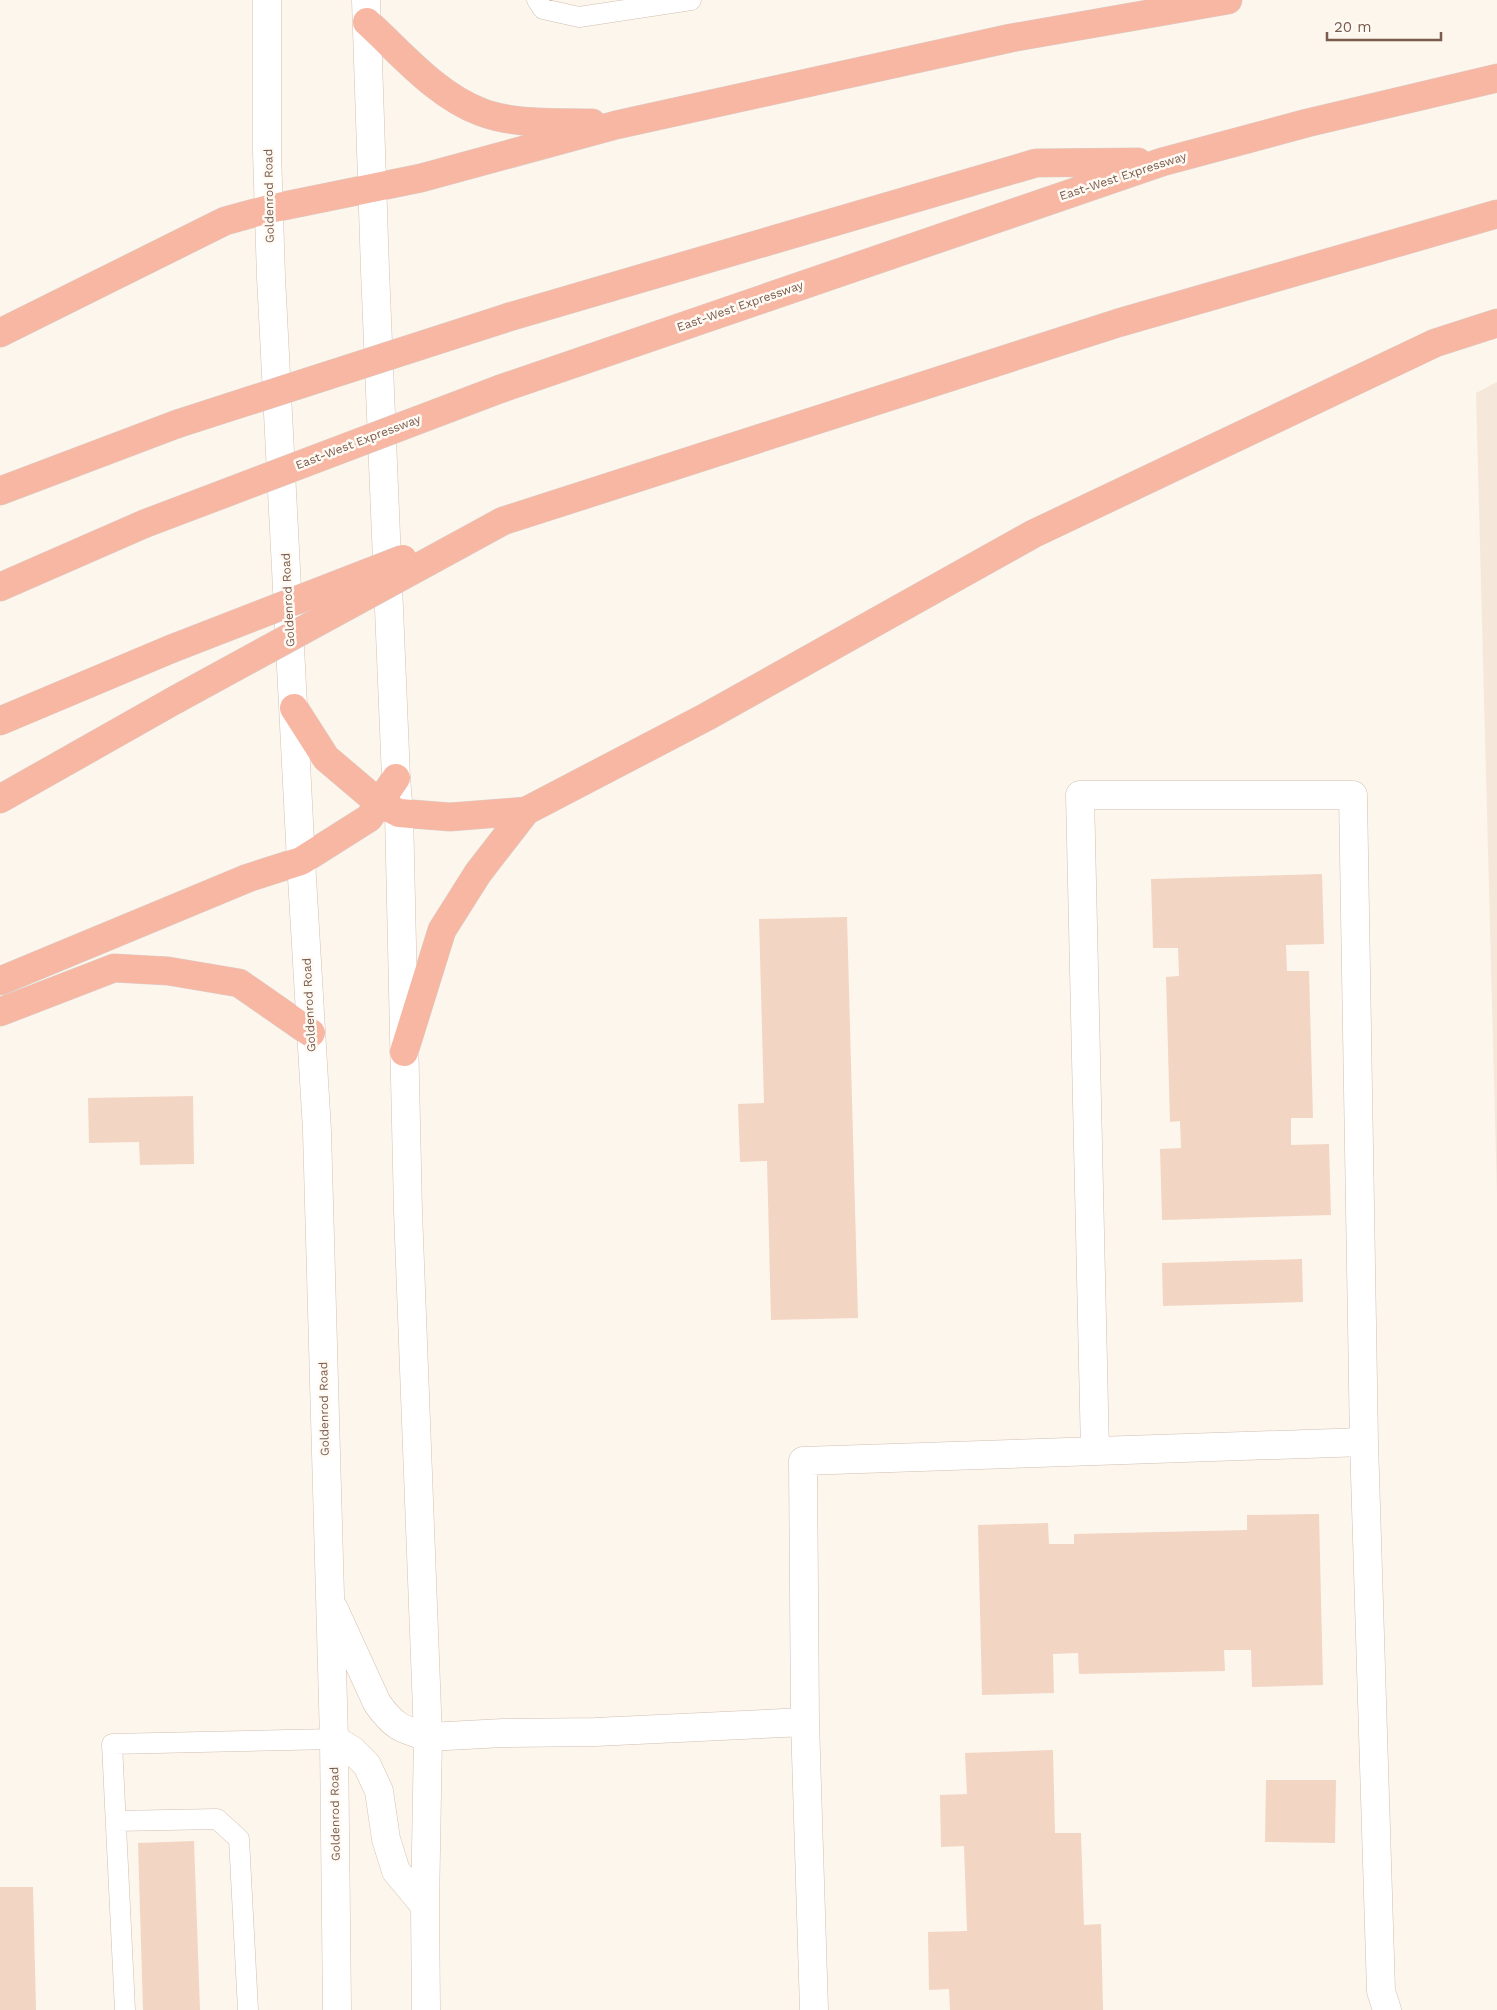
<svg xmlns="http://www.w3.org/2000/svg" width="1497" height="2010" viewBox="0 0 1497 2010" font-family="'Work Sans',sans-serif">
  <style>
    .residential { fill: #f5e8da }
    .building { fill: #f3d5c3 }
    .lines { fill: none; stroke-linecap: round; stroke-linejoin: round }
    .service-casing { stroke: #d1beb0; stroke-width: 21 }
    .minor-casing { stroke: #d1beb0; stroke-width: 29 }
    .secondary-casing { stroke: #d6c0b0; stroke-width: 29 }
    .motorway-casing { stroke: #dad1cd; stroke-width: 29 }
    .service { stroke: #fff; stroke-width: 20 }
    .minor { stroke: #fff; stroke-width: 28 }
    .secondary { stroke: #fff; stroke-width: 28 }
    .motorway { stroke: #f7b7a3; stroke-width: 28 }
    .motorway-bridge-casing { stroke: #dad1cd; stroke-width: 29; stroke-linecap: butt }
    .motorway-bridge { stroke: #f7b7a3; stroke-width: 28 }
    .labels { text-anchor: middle; stroke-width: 5; stroke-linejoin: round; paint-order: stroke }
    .street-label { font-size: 12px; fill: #7a5c4d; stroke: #fffaf3 }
  </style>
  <rect width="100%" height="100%" fill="#fdf6ec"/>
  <path class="residential" d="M1497,382V1194L1476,393Z"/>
  <path class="building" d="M1322,874L1324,944L1286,945L1287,971H1309L1313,1118H1291V1145L1329,1144L1331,1215L1162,1220L1160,1149L1181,1148L1180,1121L1170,1122L1166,977L1179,976L1178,948H1153L1151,879Z
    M847,917L858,1318L771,1320L767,1161L740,1162L738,1104L764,1103L759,919Z
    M193,1096L194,1164L140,1165L139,1142L89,1143L88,1098Z
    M1302,1259L1303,1302L1163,1306L1162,1263Z
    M1319,1514L1323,1685L1252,1687L1251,1650H1224L1225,1671L1079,1674L1078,1653L1053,1654L1054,1693L982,1695L978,1525L1048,1523L1049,1544H1074V1534L1247,1530V1515Z
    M1053,1750L1055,1833H1081L1084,1925L1101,1924L1103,2010H950L949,1989L929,1990L928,1932L967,1931L964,1846L941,1847L940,1795L967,1794L965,1753Z
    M1266,1780H1336L1335,1843L1265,1842Z
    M194,1841L200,2010H143L138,1843Z
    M0,1887H33L36,2010H0Z"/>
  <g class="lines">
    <g class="service-casing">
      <path id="service" d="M537,0L543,9L579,17L691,0
        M116,1821L217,1819L239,1839L248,2010
        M125,2010L112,1744L334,1739"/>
    </g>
    <g class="minor-casing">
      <path id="minor" d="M1364,1442L1381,1991L1387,2010
        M805,1722L814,2010
        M428,1737L503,1733L595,1732L805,1722L803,1461L1364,1442L1353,795H1080L1095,1451"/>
    </g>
    <g class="secondary-casing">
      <path id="secondary" d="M267,0V152L271,277L301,861L317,1131L334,1739L337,2010
        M366,0L375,270L396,778L399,813L408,1211L428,1737L425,1906L426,2010
        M334,1609L377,1703C394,1727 401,1729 428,1737
        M334,1739L352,1750L367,1765L379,1791L386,1839L396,1871L425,1906"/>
    </g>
    <g class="motorway-casing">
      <path id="motorway" d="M367,22C402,54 436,95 481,112C515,125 556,122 592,123
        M509,317L1036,163L1138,162
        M0,333L225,221L269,209L421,178L616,125L1011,38L1228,0
        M500,389L1162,162L1307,123L1497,78
        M0,491L177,424
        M503,521L1118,323L1497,214
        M0,587L144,524
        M294,708L326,758L379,803L399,813L450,817L526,811L706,717L1033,534L1435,343L1497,323
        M0,721L171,649
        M0,799L175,700
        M0,981L248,878L301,861L369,818L396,778
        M0,1012L114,968L168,971L239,983L311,1033
        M404,1052L442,930L478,873L526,811"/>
    </g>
    <use href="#service" class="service"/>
    <use href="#minor" class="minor"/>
    <use href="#secondary" class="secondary"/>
    <use href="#motorway" class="motorway"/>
    <g class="motorway-bridge-casing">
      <path id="motorway-bridge" d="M177,424L509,317
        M144,524L500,389
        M171,649L403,559
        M175,700L503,521"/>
    </g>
    <use href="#motorway-bridge" class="motorway-bridge"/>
  </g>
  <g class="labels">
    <g class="street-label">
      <text transform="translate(1123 176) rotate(-18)" y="4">East-West Expressway</text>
      <text transform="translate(269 196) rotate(-91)" y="4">Goldenrod Road</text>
      <text transform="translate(740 306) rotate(-19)" y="4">East-West Expressway</text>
      <text transform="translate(358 442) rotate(-21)" y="4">East-West Expressway</text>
      <text transform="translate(288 600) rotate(-93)" y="4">Goldenrod Road</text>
      <text transform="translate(309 1005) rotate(-93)" y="4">Goldenrod Road</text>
      <text transform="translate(324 1409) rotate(-91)" y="4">Goldenrod Road</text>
      <text transform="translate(335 1814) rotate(-91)" y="4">Goldenrod Road</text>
    </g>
  </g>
  <path d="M1327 32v8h114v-8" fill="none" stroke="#7a5c4d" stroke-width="2.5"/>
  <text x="1334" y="32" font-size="15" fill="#7a5c4d" stroke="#fffaf3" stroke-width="4" paint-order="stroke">20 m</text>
</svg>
